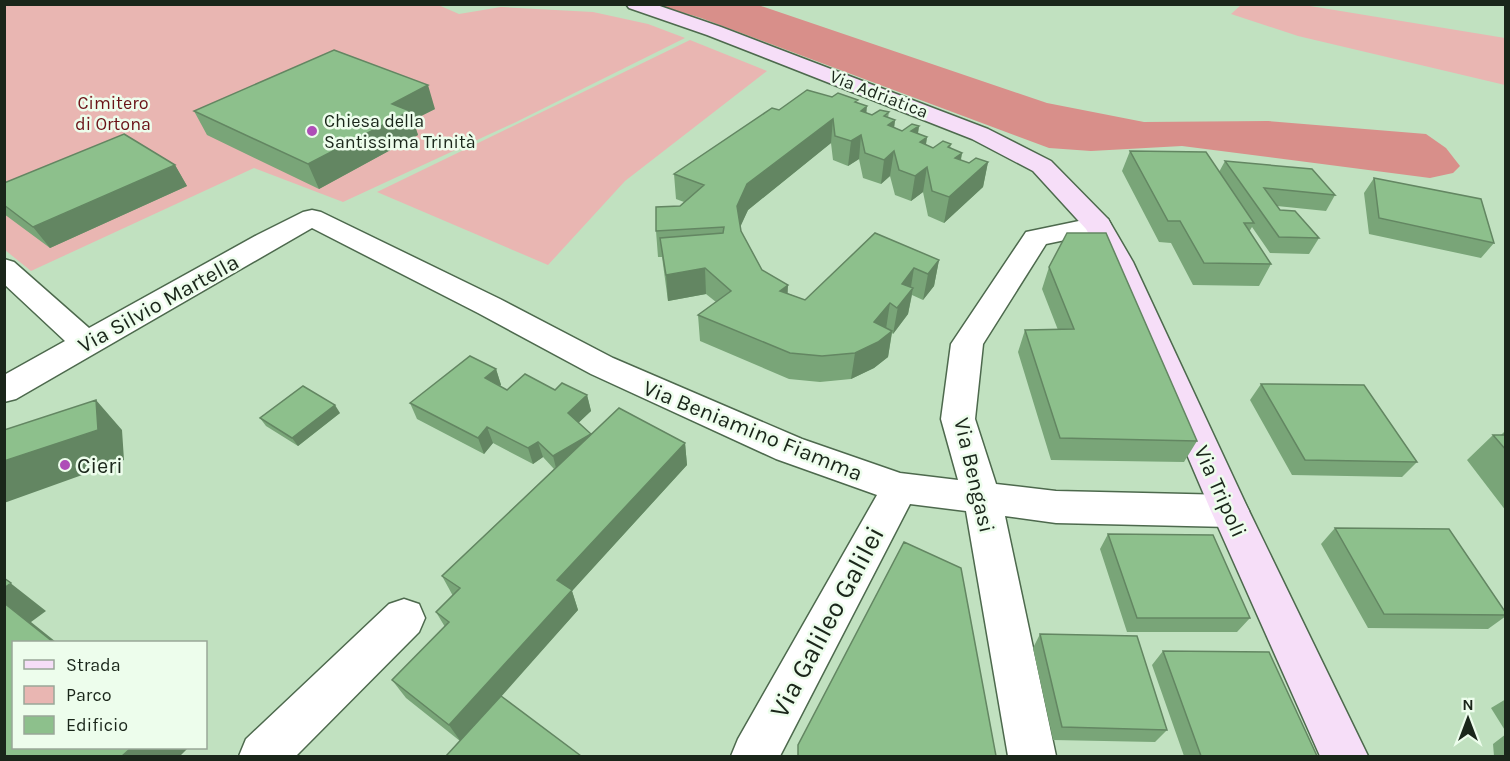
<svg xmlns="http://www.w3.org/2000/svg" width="1510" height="761" viewBox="0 0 1510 761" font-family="Karla,sans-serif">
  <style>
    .green { fill: #e9b6b2 }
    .forest { fill: #d88f8a }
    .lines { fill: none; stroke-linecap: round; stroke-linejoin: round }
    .street-casing { stroke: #4d694d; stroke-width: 3 }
    .secondary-casing { stroke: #4d694d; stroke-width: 3 }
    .street { fill: #fff; fill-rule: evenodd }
    .secondary { fill: #f6def8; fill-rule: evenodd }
    .wall { fill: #79a578 }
    .shaded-wall { fill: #638662 }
    .building { fill: #8dc08c; stroke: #638662; stroke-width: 1.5 }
    .poi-dot { fill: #ae4eb7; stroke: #edfdec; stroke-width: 2 }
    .labels { text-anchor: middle; stroke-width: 5; stroke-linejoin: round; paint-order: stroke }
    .far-street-label { font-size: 18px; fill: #1a261a; stroke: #edfdec }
    .far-park-label { font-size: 18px; fill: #6a1317; stroke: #edfdec }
    .far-poi-label { font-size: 18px; fill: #1a261a; stroke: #edfdec; text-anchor: start }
    .street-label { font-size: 22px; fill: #1a261a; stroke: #edfdec }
    .poi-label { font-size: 22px; fill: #1a261a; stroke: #edfdec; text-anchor: start }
    .near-street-label { font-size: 27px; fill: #1a261a; stroke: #edfdec }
  </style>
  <rect width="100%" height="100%" fill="#c1e1c0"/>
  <path class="green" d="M436,4L459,14L501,7L593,12L648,24L685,38L514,123L343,202L254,168L31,271L5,250L4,5Z
    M1241,5H1304L1505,38V85L1298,36L1231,14Z
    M690,40L767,71L625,181L548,265L377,192Z"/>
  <path class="forest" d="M658,5H758L1047,103L1144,122L1268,121L1426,134L1446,148L1460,166L1453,173L1430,178L1182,146L1091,151L1049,148L701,18Z"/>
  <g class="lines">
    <g class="street-casing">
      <path id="street" d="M312,210L321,212L500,299L613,358L802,439L900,473L958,480L941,419L951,344L1026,232L1098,217L1108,219L1111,225L1108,231L1046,244L983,344L975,419L996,484L1056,491L1230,495L1243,500L1249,511L1243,522L1230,527L1056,523L1005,516L1056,756H1008L966,511L910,504L780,756H731L738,739L877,495L776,459L591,374L478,313L312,228L16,399L4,402V375L65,341L4,284V259L14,262L89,328L257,235L303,212Z
        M404,599L419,604L425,618L419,632L296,756H239L246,739L389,604Z"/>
    </g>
    <g class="secondary-casing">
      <path id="secondary" d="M626,4H654L721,27L988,129L1051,161L1108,219L1133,262L1249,511L1368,756H1320L1211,511L1105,262L1086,229L1033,171L972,139L707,35L629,8Z"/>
    </g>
    <use href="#street" class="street"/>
    <use href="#secondary" class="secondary"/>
  </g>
  <path class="wall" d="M832,97L858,103L866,113L872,115L889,112L888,118L895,120L894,127L902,131L919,126L918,134L927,137L926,145L933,148L951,144L950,148L962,153L961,160L969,163L988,162L983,187L944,223L928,216L923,192L911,201L895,195L890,176L881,184L863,178L859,159L848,166L833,160L831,143L748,210L740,226L741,231L762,270L787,293L805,300L939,260L934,286L923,300L912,295L908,314L893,334L892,333L888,357L874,368L851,379L820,382L789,379L700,341L698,315L716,302L706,294L668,301L662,257H658L656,231L684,202L676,199L674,174L779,110Z
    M435,109L413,120L418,135L319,189L207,135L194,111Z
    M1130,151L1219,172L1225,161L1335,195L1326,211L1277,206L1280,210L1319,238L1309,254L1270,253L1252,227L1249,232L1271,264L1259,286L1193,285L1171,243L1159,242L1122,171Z
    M175,165L187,186L50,248L4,214V183Z
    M1374,178L1494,243L1481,258L1369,234L1364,193Z
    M1049,267L1197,441L1184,462L1051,460L1018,352L1025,330H1058L1042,289Z
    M496,369L501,385L500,386L507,390H555L587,395L591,411L578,423L591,434L685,443L687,465L572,591L578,610L460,741L406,698L392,680L445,627L436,612L453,596L442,576L554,469L543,457L533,464L493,443L484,454L417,419L410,403Z
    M1261,384L1417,462L1402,477L1292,475L1250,400Z
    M340,413L298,446L266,426L260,418Z
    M1506,430V511L1467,460L1493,435H1501Z
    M1335,528L1506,613V616L1488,629L1368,628L1321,544Z
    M1108,534L1250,618L1237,632H1127L1100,549Z
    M1040,634L1167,730L1155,742L1053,740L1033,648Z
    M1163,651L1317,756H1184L1152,665Z
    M1506,699V732L1491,708Z
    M1506,734V756H1494L1493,744Z"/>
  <path class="shaded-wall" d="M428,85L435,109L413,120L418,135L319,189L308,164L392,104Z
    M867,106L865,130L861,111Z
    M833,119L831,143L748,210L738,232L737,206L747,184Z
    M895,120L892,145L888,125Z
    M919,126L915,150L911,131Z
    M861,135L859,159L848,166L851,141Z
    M927,137L923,161L920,142Z
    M894,151L890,176L881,184L884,160Z
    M962,153L957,177L955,158Z
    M988,162L983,187L944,223L949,197Z
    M175,165L187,186L50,248L33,227Z
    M927,167L923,192L911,201L915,176Z
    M939,260L934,286L923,300L928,274Z
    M705,268L706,294L668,301L666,275Z
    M914,268L910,293L913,288L908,314L893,334L902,284Z
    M788,285L787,311L780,291Z
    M890,303L886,329L892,331L888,357L874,368L851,379L855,353L874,322Z
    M496,369L501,385L490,394L485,378Z
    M587,395L591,411L572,429L568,413Z
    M96,400L122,430L124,460L4,503V461Z
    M335,405L340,413L298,446L292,438Z
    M487,427L493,443L484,454L478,438Z
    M591,434L557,472L553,456Z
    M538,442L543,457L533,464L528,448Z
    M685,443L687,465L572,591L578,610L461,742L449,725L557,580Z
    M4,578L46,611L31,622L56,642H53L4,603Z
    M132,747H189L180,756H122Z"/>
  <path class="building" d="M334,50L428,85L392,104L410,111L308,164L194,111Z
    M807,90L832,97L838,93L858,100L855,102L867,106L861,111L872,115L880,110L889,112L884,116L895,120L888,125L902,131L912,124L919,126L911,131L927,137L920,142L933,148L943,141L951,144L948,147L962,153L955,158L969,163L976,158L988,162L949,197L932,191L927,167L915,176L899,170L894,151L884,160L865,153L861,135L851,141L835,136L833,119L747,184L737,206L741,231L762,270L788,285L780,291L805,300L875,233L939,260L928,274L914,268L902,284L913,288L897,308L890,303L874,322L892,331L878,342L855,353L822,356L790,353L698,315L731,291L705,268L666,275L660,238L723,233L724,227L656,231V207L680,206L704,185L674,174L772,108L779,110Z
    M124,134L175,165L33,227L4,205V183Z
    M1130,151L1206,152L1254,223H1244L1271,264L1204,263L1180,221H1168Z
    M1225,161L1312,169L1335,195L1264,188L1280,210L1295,211L1319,238L1279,237Z
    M1374,178L1481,199L1494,243L1379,218Z
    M1067,233H1106L1197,441L1060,438L1025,330L1074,329L1049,267Z
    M470,356L496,369L485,378L507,390L525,374L555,390L562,383L587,395L568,413L591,434L553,456L538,442L528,448L487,427L478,438L410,403Z
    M1261,384L1364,385L1417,462L1305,460Z
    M303,386L335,405L292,438L260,418Z
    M96,400L98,430L4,461V430Z
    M619,408L685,443L557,580L572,590L449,725L392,680L449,622L436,612L460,588L442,576Z
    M1493,435H1506V450Z
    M1335,528L1449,529L1506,613V615L1384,614Z
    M1108,534L1213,535L1250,618H1137Z
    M904,542L961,568L996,756H798V745Z
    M4,578L11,583L4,588Z
    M4,603L53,642H14V747H132L122,756H4Z
    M1040,634L1137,636L1167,730L1062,727Z
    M1163,651L1269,652L1317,756H1201Z
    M501,696L581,756H446Z"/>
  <g class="poi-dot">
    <circle cx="312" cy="131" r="6"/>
    <circle cx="65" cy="465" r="6"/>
  </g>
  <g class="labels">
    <g class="far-street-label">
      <text transform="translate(879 94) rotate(21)" y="6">Via Adriatica</text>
    </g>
    <g class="far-park-label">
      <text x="113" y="109">Cimitero<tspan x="113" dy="21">di Ortona</tspan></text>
    </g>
    <g class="far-poi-label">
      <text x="324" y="127">Chiesa della<tspan x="324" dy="21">Santissima Trinità</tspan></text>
    </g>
    <g class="street-label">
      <text transform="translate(158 303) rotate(-29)" y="8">Via Silvio Martella</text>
      <text transform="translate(753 430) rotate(22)" y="8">Via Beniamino Fiamma</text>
      <text transform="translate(975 475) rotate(77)" y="8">Via Bengasi</text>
      <text transform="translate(1221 491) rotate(66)" y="8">Via Tripoli</text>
    </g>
    <g class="poi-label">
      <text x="77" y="473">Cieri</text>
    </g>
    <g class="near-street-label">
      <text transform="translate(827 622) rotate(-62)" y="9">Via Galileo Galilei</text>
    </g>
  </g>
  <rect width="1510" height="761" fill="none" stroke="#1a261a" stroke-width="12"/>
  <rect x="12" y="641" width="195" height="108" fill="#edfdec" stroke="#99a798" stroke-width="1.5"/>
  <rect x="24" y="660" width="30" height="9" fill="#f6def8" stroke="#99a798" stroke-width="1.5"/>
  <text x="66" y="671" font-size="18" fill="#1a261a">Strada</text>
  <rect x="24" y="686" width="30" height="18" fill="#e9b6b2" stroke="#99a798" stroke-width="1.5"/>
  <text x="66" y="701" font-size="18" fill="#1a261a">Parco</text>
  <rect x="24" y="716" width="30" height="18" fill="#8dc08c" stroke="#99a798" stroke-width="1.5"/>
  <text x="66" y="731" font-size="18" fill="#1a261a">Edificio</text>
  <g transform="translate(1468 719)" stroke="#edfdec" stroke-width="4.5" paint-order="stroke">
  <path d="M0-4.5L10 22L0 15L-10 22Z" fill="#1a261a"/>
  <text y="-9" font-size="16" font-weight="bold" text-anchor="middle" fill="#1a261a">N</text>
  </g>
</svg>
